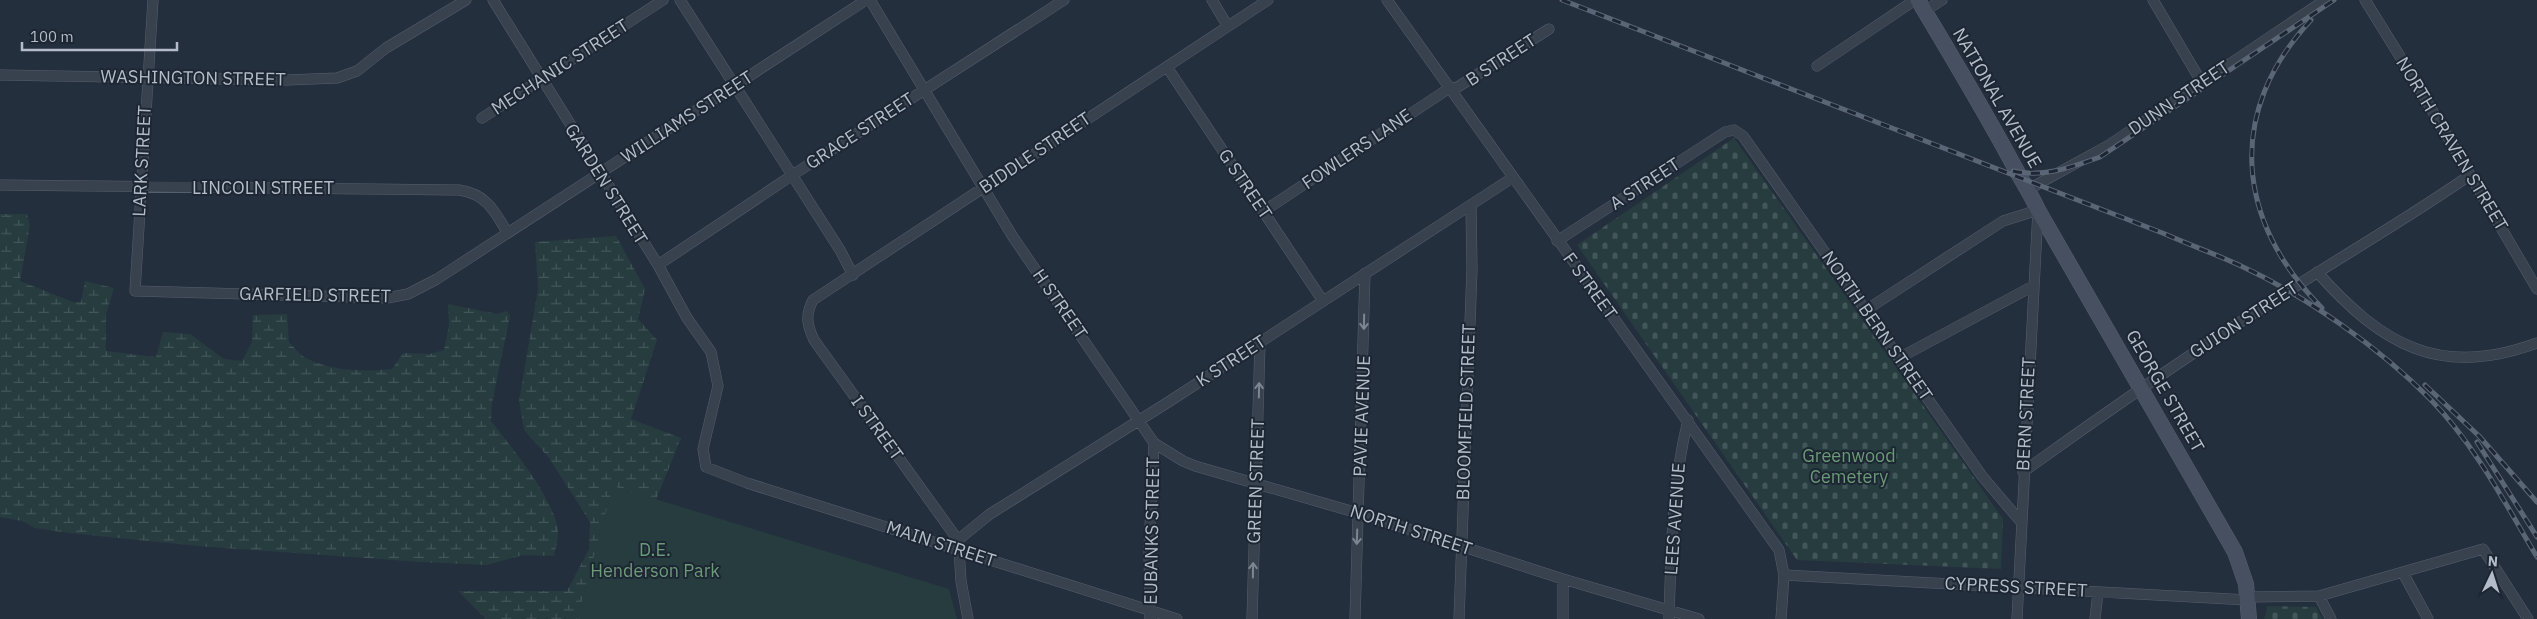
<svg xmlns="http://www.w3.org/2000/svg" width="2537" height="619" viewBox="0 0 2537 619" font-family="'IBM Plex Sans',sans-serif">
  <style>
    .wetland { fill: url(#wetland-marsh) }
    .cemetery { fill: url(#cemetery-stones) }
    .park { fill: #263c3f }
    .lines { fill: none; stroke-linecap: round; stroke-linejoin: round }
    .street-casing { stroke: #565f6c; stroke-width: 11 }
    .secondary-casing { stroke: #565f6c; stroke-width: 16 }
    .street { stroke: #38414e; stroke-width: 10 }
    .secondary { stroke: #465061; stroke-width: 15 }
    .rail-casing { stroke: #5a6575; stroke-width: 5 }
    .rail { stroke: #1d2633; stroke-width: 3; stroke-dasharray: 9; stroke-linecap: butt }
    .oneway { stroke: #7c8592 }
    .labels { text-anchor: middle; stroke-width: 4; stroke-linejoin: round; paint-order: stroke }
    .street-label { font-size: 18px; fill: #b4bcc9; stroke: #1d2633 }
    .park-label { font-size: 18px; fill: #6b9a76; stroke: #1d2633 }
  </style>
  <defs>
    <pattern id="wetland-marsh" width="20" height="14" patternUnits="userSpaceOnUse" patternTransform="scale(1.25)"><rect width="20" height="14" fill="#263c3f"/><path d="M1 5h8M5 5V1M11 12h8M15 12V8" fill="none" stroke="#435659"/></pattern>
    <pattern id="cemetery-stones" width="16" height="16" patternUnits="userSpaceOnUse" patternTransform="scale(1.25)"><rect width="16" height="16" fill="#263c3f"/><path d="M2 7V4a2 2 0 0 1 4 0v3zM10 15v-3a2 2 0 0 1 4 0v3z" fill="#435659"/></pattern>
  </defs>
  <rect width="100%" height="100%" fill="#242f3e"/>
  <path class="wetland" d="M0,214H27L30,226L20,281L73,302H81L85,281L114,288L106,314V351L156,357L163,332L190,334L224,359L242,361L252,342L253,315L287,314L289,342C294,347 300,355 306,358C330,371 366,372 392,369L403,353L430,354L444,350L449,325L448,304L497,314L507,311L510,316L492,403L491,421C510,445 558,504 558,533C558,541 555,549 554,556L523,555L487,565L421,562L197,546L69,533L35,528L22,521L0,517Z
    M616,236L645,289L638,319L657,340L631,419L681,438L646,525L598,619H486L458,591H567L589,549L590,522L549,458L524,430L519,401L538,289L535,242Z"/>
  <path class="cemetery" d="M1734,138L2003,519L2001,569L1797,560L1577,245Z
    M2268,606L2316,607L2322,619H2264Z"/>
  <path class="park" d="M613,486L949,589L957,619H577Z"/>
  <g class="lines">
    <g class="street-casing">
      <path id="street" d="M153,0L135,291L387,298L408,294L437,279L866,0
        M493,0L658,265L687,318L711,352L718,386L703,449L706,467L747,483L1177,619
        M680,0L840,250L853,275
        M870,0L1013,237L1154,443L1183,461L1195,466L1358,513L1563,579L1699,619
        M1212,0L1227,25
        M1387,0L1779,550L1784,575L1781,619
        M2153,0L2202,83
        M2365,0L2409,71L2537,289
        M1925,11L1942,0
        M1817,66L1915,0
        M1167,67L1323,301
        M0,75L287,80L337,78L357,71L386,48L466,0
        M1453,90L1549,29
        M482,118L663,0
        M0,185L459,190C486,194 494,210 507,232
        M2029,189L2109,145L2325,0
        M1264,211L1451,87
        M1557,241L1725,132L1734,130L1743,136L1982,476L2021,522
        M658,265L791,176L1064,0
        M2317,272C2382,345 2440,379 2537,343
        M1866,310L2003,221L2038,210L2017,619
        M1899,358L2033,286
        M2023,472C2109,410 2196,350 2285,293C2347,253 2410,217 2470,175
        M958,540L814,340C807,325 805,315 813,300L1268,0
        M953,544L990,514L1170,401L1512,178
        M959,549L961,581L968,619
        M2403,573L2428,619
        M1784,575L2248,600
        M2319,596L2331,619
        M2248,597L2319,596L2483,549L2528,619
        M1150,619L1149,548L1154,443
        M1252,619L1260,343
        M1355,619L1365,273
        M1459,619L1472,269L1471,205
        M1563,619V579
        M1669,619C1671,553 1672,484 1688,420
        M2095,619L2098,592"/>
    </g>
    <g class="secondary-casing">
      <path id="secondary" d="M1918,0C1951,55 1984,110 2014,166C2022,181 2031,194 2038,210L2235,552L2246,584L2249,619"/>
    </g>
    <use href="#street" class="street"/>
    <use href="#secondary" class="secondary"/>
    <g class="rail-casing">
      <path id="rail" d="M1562,0L2165,234C2190,245 2215,254 2239,265C2306,296 2379,347 2431,400C2475,445 2505,503 2537,557
        M2311,20C2225,112 2236,222 2322,308
        M2013,171C2043,178 2072,167 2100,157L2334,0
        M2425,385L2479,436L2537,502
        M2477,442L2537,537"/>
    </g>
    <use href="#rail" class="rail"/>
  </g>
  <defs><path id="oneway-shaft" d="M-6 0H5M1.5-3L5.5 0L1.5 3" fill="none" stroke-width="1.6" stroke-linecap="round" stroke-linejoin="round" transform="scale(1.25)"/></defs>
  <g class="oneway">
    <use href="#oneway-shaft" transform="translate(1364 322) rotate(91)"/>
    <use href="#oneway-shaft" transform="translate(1259 390) rotate(-89)"/>
    <use href="#oneway-shaft" transform="translate(1357 537) rotate(92)"/>
    <use href="#oneway-shaft" transform="translate(1253 570) rotate(-89)"/>
  </g>
  <g class="labels">
    <g class="street-label">
      <text transform="translate(1501 60) rotate(-33)" y="6">B STREET</text>
      <text transform="translate(560 67) rotate(-33)" y="6">MECHANIC STREET</text>
      <text transform="translate(193 78) rotate(1)" y="6">WASHINGTON STREET</text>
      <text transform="translate(1997 98) rotate(60)" y="6">NATIONAL AVENUE</text>
      <text transform="translate(2179 98) rotate(-34)" y="6">DUNN STREET</text>
      <text transform="translate(687 117) rotate(-33)" y="6">WILLIAMS STREET</text>
      <text transform="translate(860 131) rotate(-33)" y="6">GRACE STREET</text>
      <text transform="translate(2452 144) rotate(59)" y="6">NORTH CRAVEN STREET</text>
      <text transform="translate(1357 149) rotate(-34)" y="6">FOWLERS LANE</text>
      <text transform="translate(1035 153) rotate(-34)" y="6">BIDDLE STREET</text>
      <text transform="translate(142 161) rotate(-87)" y="6">LARK STREET</text>
      <text transform="translate(606 184) rotate(58)" y="6">GARDEN STREET</text>
      <text transform="translate(1245 184) rotate(56)" y="6">G STREET</text>
      <text transform="translate(1645 184) rotate(-33)" y="6">A STREET</text>
      <text x="263" y="194">LINCOLN STREET</text>
      <text transform="translate(1590 286) rotate(54)" y="6">F STREET</text>
      <text transform="translate(315 295) rotate(1)" y="6">GARFIELD STREET</text>
      <text transform="translate(1060 304) rotate(55)" y="6">H STREET</text>
      <text transform="translate(2244 320) rotate(-33)" y="6">GUION STREET</text>
      <text transform="translate(1877 326) rotate(55)" y="6">NORTH BERN STREET</text>
      <text transform="translate(1231 361) rotate(-33)" y="6">K STREET</text>
      <text transform="translate(2165 391) rotate(60)" y="6">GEORGE STREET</text>
      <text transform="translate(1466 412) rotate(-88)" y="6">BLOOMFIELD STREET</text>
      <text transform="translate(2026 414) rotate(-87)" y="6">BERN STREET</text>
      <text transform="translate(1362 416) rotate(-88)" y="6">PAVIE AVENUE</text>
      <text transform="translate(877 428) rotate(54)" y="6">I STREET</text>
      <text transform="translate(1256 481) rotate(-88)" y="6">GREEN STREET</text>
      <text transform="translate(1675 519) rotate(-86)" y="6">LEES AVENUE</text>
      <text transform="translate(1411 530) rotate(18)" y="6">NORTH STREET</text>
      <text transform="translate(1152 531) rotate(-89)" y="6">EUBANKS STREET</text>
      <text transform="translate(941 544) rotate(18)" y="6">MAIN STREET</text>
      <text transform="translate(2016 587) rotate(3)" y="6">CYPRESS STREET</text>
    </g>
    <g class="park-label">
      <text x="1849" y="462">Greenwood<tspan x="1849" dy="21">Cemetery</tspan></text>
      <text x="655" y="556">D.E.<tspan x="655" dy="21">Henderson Park</tspan></text>
    </g>
  </g>
  <g transform="translate(2492 574) rotate(4)" stroke="#1d2633" stroke-width="4" paint-order="stroke">
  <path d="M0-4L9 19L0 12L-9 19Z" fill="#b4bcc9"/>
  <text y="-8" font-size="14" font-weight="bold" text-anchor="middle" fill="#b4bcc9">N</text>
  </g>
  <path d="M22 42v8h155v-8" fill="none" stroke="#b4bcc9" stroke-width="2.5"/>
  <text x="30" y="42" font-size="15" fill="#b4bcc9" stroke="#1d2633" stroke-width="4" paint-order="stroke">100 m</text>
</svg>
